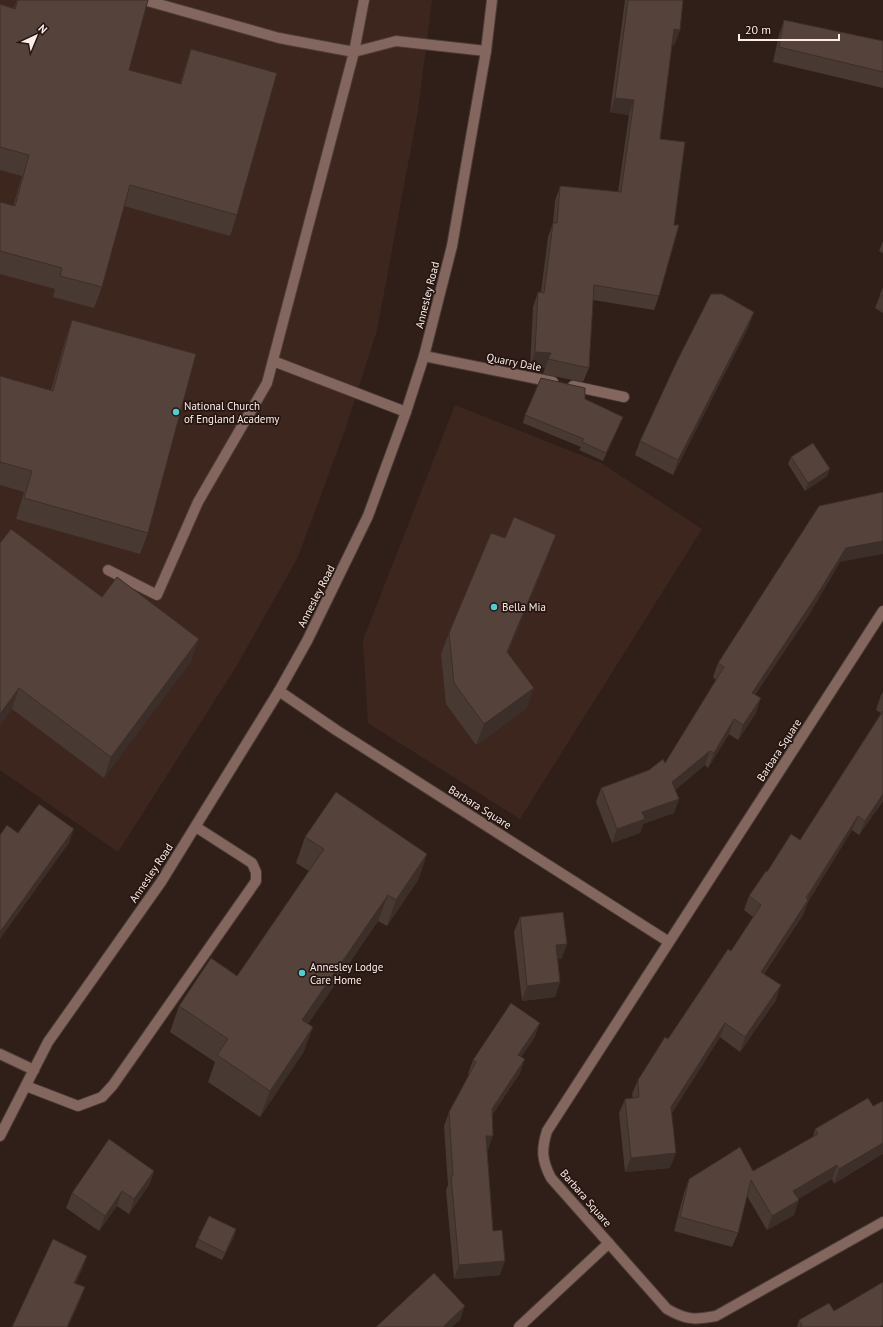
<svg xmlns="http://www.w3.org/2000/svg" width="883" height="1327" viewBox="0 0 883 1327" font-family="'PT Sans',sans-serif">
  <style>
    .built { fill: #3d261e }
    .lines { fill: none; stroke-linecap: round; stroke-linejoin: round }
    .service-casing { stroke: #4c3c36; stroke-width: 12 }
    .minor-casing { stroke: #4c3c36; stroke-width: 12 }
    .tertiary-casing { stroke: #4c3c36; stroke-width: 12 }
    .service { stroke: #83675e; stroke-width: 10 }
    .minor { stroke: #83675e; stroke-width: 10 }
    .tertiary { stroke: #83675e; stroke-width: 10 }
    .wall { fill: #493933 }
    .shaded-wall { fill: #3c2e29 }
    .building { fill: #55423b; stroke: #3c2e29 }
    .poi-dot { fill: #51ccd2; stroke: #261510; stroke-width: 1.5 }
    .labels { text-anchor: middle; stroke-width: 3.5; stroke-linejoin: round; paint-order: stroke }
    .street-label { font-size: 11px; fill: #faeeea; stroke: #261510 }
    .poi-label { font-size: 11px; fill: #faeeea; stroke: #261510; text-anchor: start }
  </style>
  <rect width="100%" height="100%" fill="#301f19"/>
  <path class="built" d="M0,0H432L418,111L377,330L345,430L298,557L236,667L118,852L0,770Z
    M455,405L601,463L702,529L520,819L368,723L363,640Z"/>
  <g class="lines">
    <g class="service-casing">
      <path id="service" d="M364,0L354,52L396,41L486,51
        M273,361L406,412
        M108,570L157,595L198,502L267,383L354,52L279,38L144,0
        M0,1054L34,1070
        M26,1086L78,1106L102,1097L113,1085L256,881V872L252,863L196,827"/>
    </g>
    <g class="minor-casing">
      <path id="minor" d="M424,356L553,382
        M573,386L624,397
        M883,611L547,1131C541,1150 542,1161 551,1178L667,1309C686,1320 695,1320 716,1316L883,1222
        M279,691L336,730L669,942
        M519,1327L609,1243"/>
    </g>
    <g class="tertiary-casing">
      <path id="tertiary" d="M0,1136L48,1042L161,882L279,691L307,641L368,516L406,412L424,356L452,246L486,51L492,0"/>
    </g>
    <use href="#service" class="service"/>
    <use href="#minor" class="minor"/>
    <use href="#tertiary" class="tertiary"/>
  </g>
  <path class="wall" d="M17,0H148L129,70L180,84L184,70L191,49L237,215L230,236L124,206L102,287L94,308L53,297L55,289L0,274V202L13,206L22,176L0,170V4L14,8Z
    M625,0H683L680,30L674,45L672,44L660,139L659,296L654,310L593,300L589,368L583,382L543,374L545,368L530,367L533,307L538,292H541L548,237L553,223L555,201L560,186L618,192L629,115L610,112Z
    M784,20L883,41V88L773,62L779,35Z
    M883,241V253L879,251Z
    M883,288V313L875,308Z
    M72,320L148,533L140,554L16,519L24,492L0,485V376L51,390L65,341Z
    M749,326L673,475L635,455L640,441Z
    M585,399L623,417L620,424L603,461L579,450L581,447L523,423L525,415Z
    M791,457L827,476L805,491L788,464Z
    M0,543L102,597L192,660L104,778L12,709L0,725Z
    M548,556L508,653L534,688L526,709L476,745L446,704L441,654L449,633Z
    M840,562L810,613L755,695L756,713L738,740L729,734L708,768L705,765L675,790L679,799L674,813L643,824L640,833L612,843L596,802L601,788L649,770L665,763L716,680L713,677L718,663Z
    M883,692V801L859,835L852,830L808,902L803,915L764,974L776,1000L740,1052L720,1037L672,1113L670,1168L625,1172L619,1113L625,1099L633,1098L632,1094L638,1080L731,951L753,917L744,910L749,896L767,872L800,840L881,713L876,710L881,695Z
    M305,837L427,854L418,880L387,926L378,921L308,1024L313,1027L303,1053L260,1117L208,1082L215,1062L170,1032L179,1006L237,976L309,871L296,863Z
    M520,917L567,944L561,959H558L560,982L555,997L522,1001L514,932Z
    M535,1037L521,1057L520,1073L492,1115L488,1150H487L493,1231L500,1275L454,1279L446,1190L448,1185L444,1126L449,1112L469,1075L468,1074L473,1060Z
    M868,1098L834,1184L832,1179L798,1199L794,1215L767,1230L747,1196L738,1233L732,1247L674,1231L684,1193L689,1179L753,1171L813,1137L815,1129Z
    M154,1171L149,1185L129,1214L117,1206L99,1231L66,1208L72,1193Z
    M236,1229L234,1237L222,1260L195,1247L198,1239Z
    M834,1311L883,1327H797L799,1320Z"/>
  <path class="shaded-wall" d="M674,29L680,30L674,45L669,44Z
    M615,98L634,100L629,115L610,112Z
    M754,312L749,326L673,475L678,460Z
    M535,352L551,353L545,368L530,367Z
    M623,417L620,424L603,461L606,453Z
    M830,469L827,476L805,491L808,483Z
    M556,535L548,556L500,673L507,652Z
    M883,541V554L840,562L810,613L747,707L752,693L846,548Z
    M199,639L192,660L104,778L111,757Z
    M19,688L12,709L0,725V714Z
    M534,688L526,709L476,745L484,724Z
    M761,698L756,713L738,740L743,725Z
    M734,719L729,734L708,768L714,753Z
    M710,751L705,765L667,796L672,782Z
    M883,794V801L859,835L865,821Z
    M679,799L674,813L643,824L640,833L612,843L617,829L642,812Z
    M858,816L852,830L808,902L803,915L755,986L761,972Z
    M74,829L69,843L0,939V932Z
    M427,854L418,880L387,926L396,900Z
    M388,895L378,921L293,1046L302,1020Z
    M567,944L561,959L551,960L556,945Z
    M560,982L555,997L522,1001L527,986Z
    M781,985L776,1000L740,1052L745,1037Z
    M540,1023L535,1037L513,1069L518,1055Z
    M725,1023L720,1037L666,1122L671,1107Z
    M313,1027L303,1053L260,1117L270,1091Z
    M525,1059L520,1073L487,1123L492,1109Z
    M486,1136H493L488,1150H481Z
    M883,1143V1154L834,1184L839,1169Z
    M676,1153L670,1168L625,1172L631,1158Z
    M837,1165L832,1179L788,1205L793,1191Z
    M154,1171L149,1185L129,1214L134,1199Z
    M122,1191L117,1206L99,1231L105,1216Z
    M799,1200L794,1215L767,1230L772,1216Z
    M236,1229L234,1237L222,1260L225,1253Z
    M87,1256L82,1270L69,1297L74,1283Z
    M505,1261L500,1275L454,1279L459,1265Z
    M85,1287L80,1301L68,1327H67Z
    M465,1306L460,1320L452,1327H443Z"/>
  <path class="building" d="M18,0H148L129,70L181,84L191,49L277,73L237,215L130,185L102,287L60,276L62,268L0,251V202L15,206L29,155L0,147V4L15,9Z
    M628,0H683L680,30L674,29L660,139L685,142L674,225H679L659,296L594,285L589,368L548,359L551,353L535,352L538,292L544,293L553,223H557L560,186L621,192L634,100L615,98Z
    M784,20L883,41V72L779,47Z
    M883,288V296L880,294Z
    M711,294H722L754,312L678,460L640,441L678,359Z
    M72,320L196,354L148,533L24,498L32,471L0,462V376L53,391Z
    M541,378L585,388V399L623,417L606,453L582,442L584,439L525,415Z
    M813,443L830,469L808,483L791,457Z
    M883,492V541L846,548L815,598L752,693L761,698L743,725L734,719L714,753L710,751L672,782L679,799L642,812L645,819L617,829L601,788L649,770L663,759L665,763L724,667L718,663L819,506Z
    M514,517L556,535L507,652L534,688L484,724L454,683L449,633L491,533L505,538Z
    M11,529L102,597L117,577L199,639L111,757L19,688L0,714V543Z
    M883,711V794L865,821L858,816L806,898L808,900L761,972L781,985L745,1037L725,1023L671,1107L676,1153L631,1158L625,1099L639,1097L638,1080L665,1037L668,1039L728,949L731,951L761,905L749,896L766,871L767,872L791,834L800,840Z
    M336,792L427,854L396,900L388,895L302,1020L313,1027L270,1091L217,1055L228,1039L179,1006L211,958L237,976L324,849L305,837Z
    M39,804L74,829L0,932V835L7,825L18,833Z
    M563,912L567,944L556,945L560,982L527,986L520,917Z
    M511,1003L540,1023L518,1055L525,1059L492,1109L493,1136H486L493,1231L502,1230L505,1261L459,1265L451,1176H453L449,1112L476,1062L473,1060Z
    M868,1098L873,1106L883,1101V1143L839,1169L837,1165L793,1191L799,1200L772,1216L751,1180L738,1233L680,1217L689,1179L740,1147L753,1171L818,1134L815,1129Z
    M109,1139L154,1171L134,1199L122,1191L105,1216L72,1193Z
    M209,1216L236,1229L225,1253L198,1239Z
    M53,1239L87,1256L74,1283L85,1287L67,1327H68H12Z
    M434,1273L465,1306L443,1327H376Z
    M883,1282V1325L880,1327H800L802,1326L799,1320L829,1303L834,1311Z"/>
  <g class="poi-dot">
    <circle cx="176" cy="412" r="4"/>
    <circle cx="494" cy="607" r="4"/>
    <circle cx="302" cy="973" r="4"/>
  </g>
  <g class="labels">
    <g class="street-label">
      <text transform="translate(427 295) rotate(-76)" y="4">Annesley Road</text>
      <text transform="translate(514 362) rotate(11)" y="4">Quarry Dale</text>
      <text transform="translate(316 596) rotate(-63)" y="4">Annesley Road</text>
      <text transform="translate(779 750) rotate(-57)" y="4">Barbara Square</text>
      <text transform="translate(480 807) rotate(32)" y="4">Barbara Square</text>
      <text transform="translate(151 873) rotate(-56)" y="4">Annesley Road</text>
      <text transform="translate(586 1198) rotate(49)" y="4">Barbara Square</text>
    </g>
    <g class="poi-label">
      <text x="184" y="410">National Church<tspan x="184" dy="13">of England Academy</tspan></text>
      <text x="502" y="611">Bella Mia</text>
      <text x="310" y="971">Annesley Lodge<tspan x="310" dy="13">Care Home</tspan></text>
    </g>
  </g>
  <g transform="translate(36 36) rotate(44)" stroke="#261510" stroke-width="3" paint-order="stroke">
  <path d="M0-3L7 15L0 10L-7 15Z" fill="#faeeea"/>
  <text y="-6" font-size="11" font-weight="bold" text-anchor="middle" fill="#faeeea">N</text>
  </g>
  <path d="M739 34v6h100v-6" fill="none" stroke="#faeeea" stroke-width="2"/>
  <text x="745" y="34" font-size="12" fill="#faeeea" stroke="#261510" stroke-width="3" paint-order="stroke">20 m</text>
</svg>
